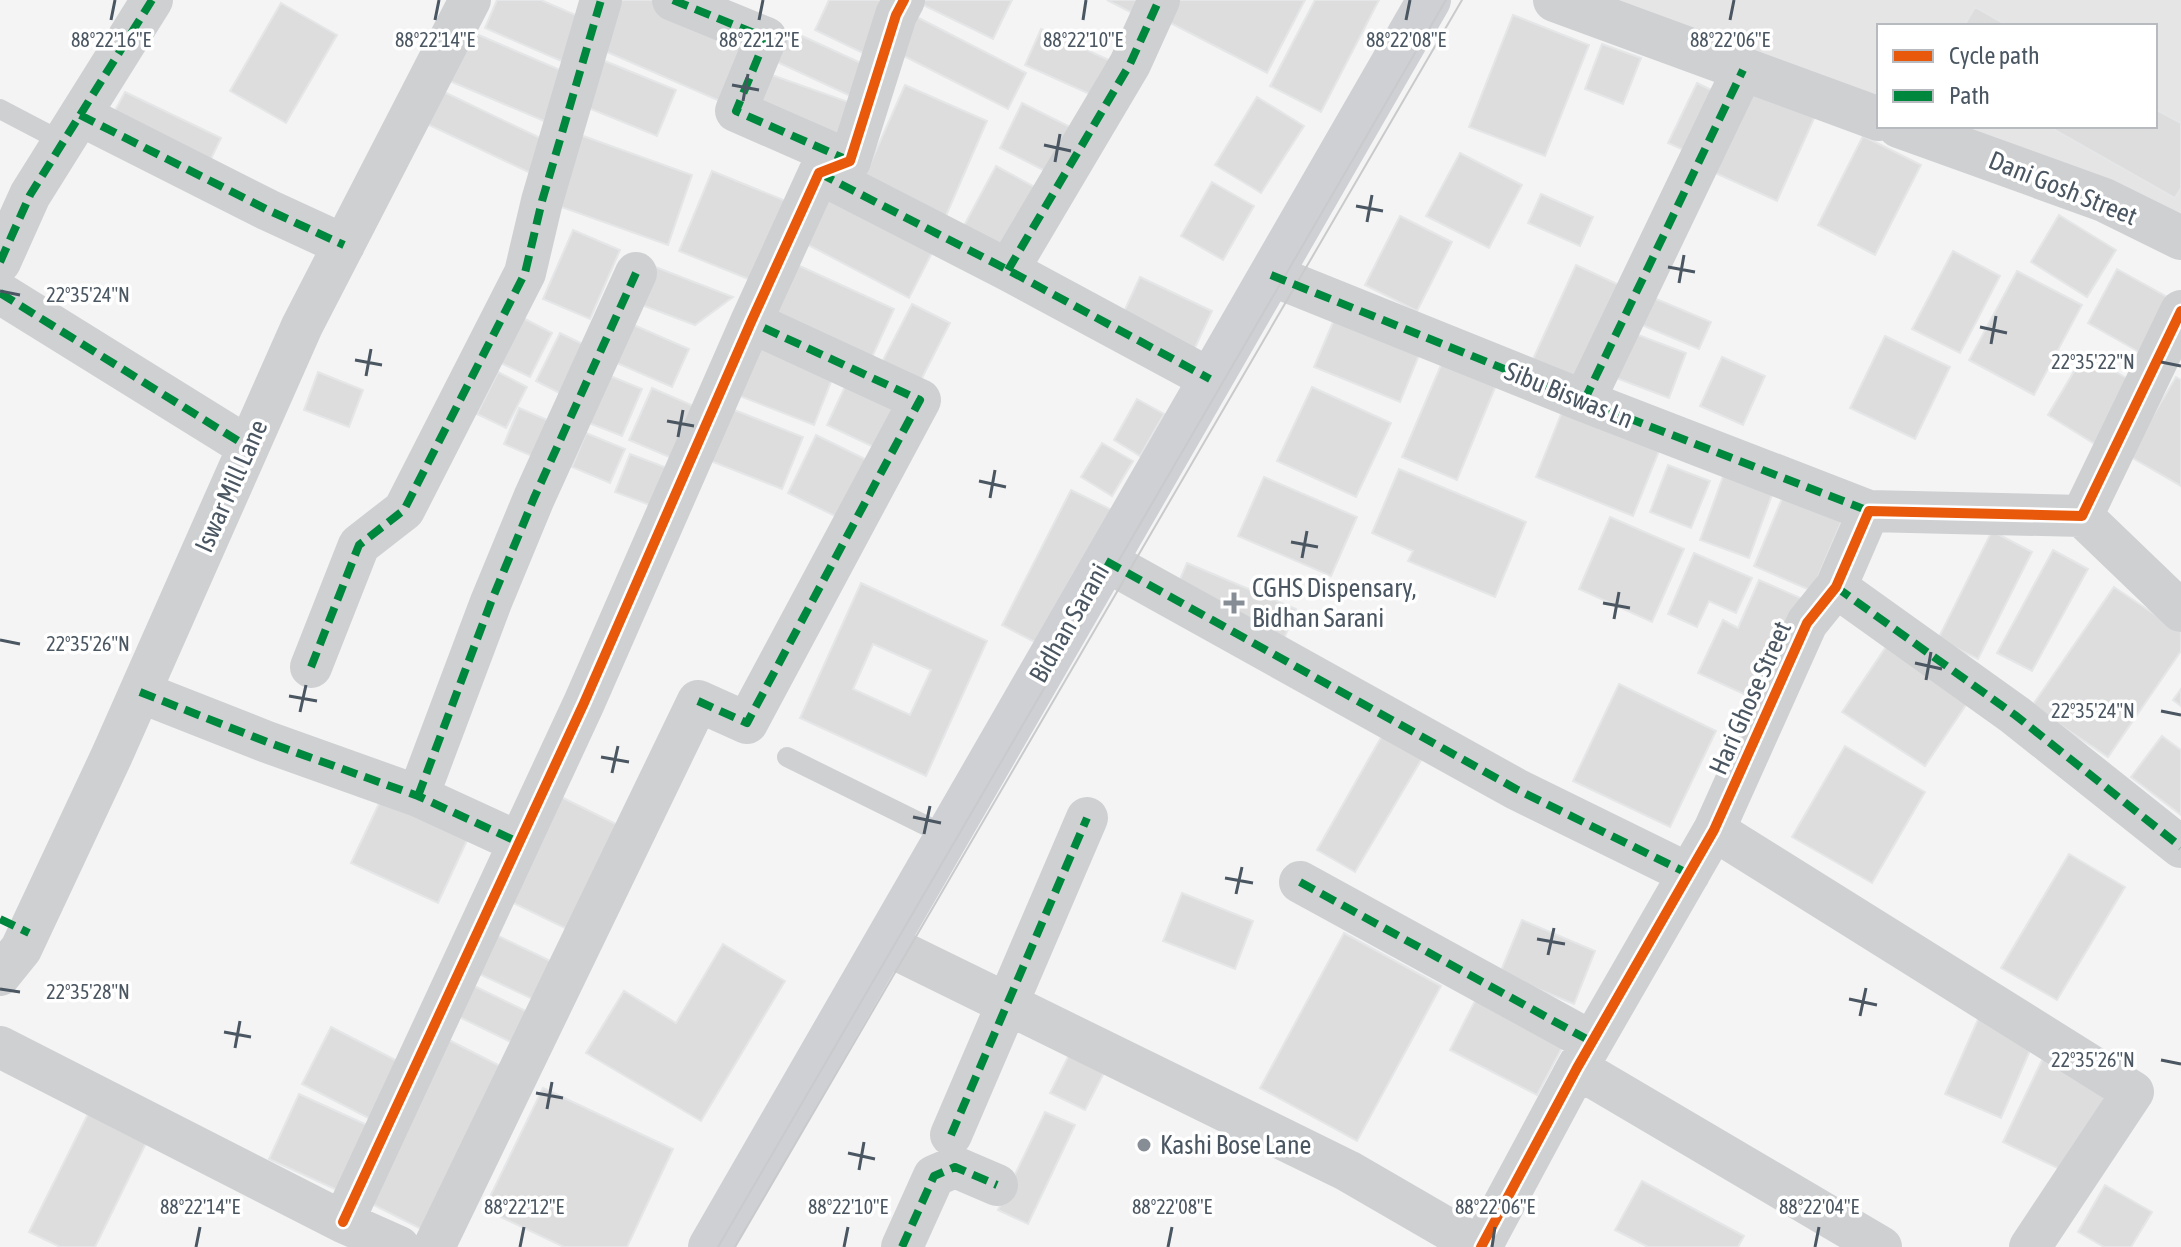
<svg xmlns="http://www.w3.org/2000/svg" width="2181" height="1247" viewBox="0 0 2181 1247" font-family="'Asap Condensed',sans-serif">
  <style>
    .education { fill: #e6e5e6 }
    .building { fill: #ddddde; stroke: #e5e6e7; stroke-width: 2; fill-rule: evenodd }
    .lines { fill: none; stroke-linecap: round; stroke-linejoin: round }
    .service { stroke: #ced0d2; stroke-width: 20 }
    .minor { stroke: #ced0d2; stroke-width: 42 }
    .tertiary { stroke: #ced0d2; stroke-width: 44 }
    .secondary { stroke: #ced0d4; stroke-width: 44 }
    .tram { stroke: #c9cacc; stroke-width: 2 }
    .quiet { stroke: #00873e; stroke-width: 8; stroke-dasharray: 16 8; stroke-linecap: butt }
    .cycleway-casing { stroke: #fff; stroke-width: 15 }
    .cycleway { stroke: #e8590c; stroke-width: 10 }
    .ticks { fill: none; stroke: #4a5661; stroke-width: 3 }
    .poi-dot { fill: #868d94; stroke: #fff; stroke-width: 3 }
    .labels { text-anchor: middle; stroke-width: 7; stroke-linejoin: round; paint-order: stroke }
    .street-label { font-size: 26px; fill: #4a5661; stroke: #fff }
    .poi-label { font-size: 26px; fill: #4a5661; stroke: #fff; text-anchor: start }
    .ticks-label { font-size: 20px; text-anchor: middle; fill: #4a5661; stroke: #fff; stroke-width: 7; stroke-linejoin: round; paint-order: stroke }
  </style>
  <rect width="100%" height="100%" fill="#f4f4f4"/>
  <path class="education" d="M1601,0H2181V215L1946,126H2155V26H1879V102Z"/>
  <path class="building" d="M497,0H541L587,20L568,64L485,28Z
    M622,0H653L748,42L722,102L600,49Z
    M829,0H891L867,55L815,30Z
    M913,0H1012L993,39Z
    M1107,0H1149L1140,17Z
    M1165,0H1305L1267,73L1157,16Z
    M1315,0H1379L1321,112L1270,86Z
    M281,3L337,35L286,123L230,91Z
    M1975,7L2008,26H1964Z
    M911,14L1026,73L1008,109L892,50Z
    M1513,15L1589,45L1545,156L1469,127Z
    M1041,29L1111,61L1094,96L1025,65Z
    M467,30L565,72L544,121L445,79Z
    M789,30L872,68L857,99L775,61Z
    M1602,44L1641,58L1623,104L1585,89Z
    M600,59L676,90L657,136L581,105Z
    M769,74L854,104L839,145L754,114Z
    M1742,80L1816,114L1777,201L1702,167Z
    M1697,83L1726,97L1699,157L1668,143Z
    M905,85L987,121L942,225L859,189Z
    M442,91L555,145L539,177L427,124Z
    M125,92L221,138L209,163L112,116Z
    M1257,97L1304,126L1261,193L1215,165Z
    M1022,103L1078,131L1055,176L1000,148Z
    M2155,109L2181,123V188L2175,198L2048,126H2155Z
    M575,133L692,175L668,245L550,203Z
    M1863,136L1921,165L1875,255L1818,225Z
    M1460,153L1522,185L1489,248L1426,216Z
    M996,166L1042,191L1007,255L961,231Z
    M712,171L791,203L758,283L679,251Z
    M1212,182L1254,206L1223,260L1181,236Z
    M826,185L937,243L909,298L797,239Z
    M1541,194L1593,217L1580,246L1528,223Z
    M2059,215L2116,250L2087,297L2031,262Z
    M1400,216L1452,242L1417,311L1365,285Z
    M573,230L620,250L590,319L543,299Z
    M1953,251L2000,276L1960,353L1912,329Z
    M791,262L894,309L868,366L765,319Z
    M645,263L733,297L695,325L631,301Z
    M1576,265L1630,290L1582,395L1528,370Z
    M2117,269L2169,298L2139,352L2088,323Z
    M2017,271L2082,305L2034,395L1969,360Z
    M1140,277L1212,311L1193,352L1121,318Z
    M1642,293L1711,322L1699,349L1630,320Z
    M912,304L950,323L917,388L879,368Z
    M1336,315L1421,350L1400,402L1314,367Z
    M523,318L552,333L530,377L501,363Z
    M620,319L689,349L672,387L603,357Z
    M1625,330L1686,353L1669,398L1608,375Z
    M560,333L597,351L573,400L536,381Z
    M1885,336L1950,367L1915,439L1850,408Z
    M754,337L836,369L814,425L732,393Z
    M1447,351L1501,373L1457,480L1402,457Z
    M2085,353L2136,384L2098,446L2048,415Z
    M1722,357L1765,376L1743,425L1700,406Z
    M596,370L642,389L622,436L576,418Z
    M318,372L363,390L349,427L304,410Z
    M498,372L527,387L506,428L477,414Z
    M2176,377L2181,380V486L2129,456Z
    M849,378L904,403L882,451L827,425Z
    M1312,387L1391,423L1356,497L1277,461Z
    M652,388L703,410L681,462L629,440Z
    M1137,399L1164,414L1140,456L1114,440Z
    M1566,402L1663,441L1633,516L1536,477Z
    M719,404L803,437L782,489L698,456Z
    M519,408L557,424L541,460L504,444Z
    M586,433L625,449L610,483L572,467Z
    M816,435L869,461L841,519L788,493Z
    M1102,443L1133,461L1112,496L1081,477Z
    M630,454L678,472L663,510L615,492Z
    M1668,465L1710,481L1691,528L1650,512Z
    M1399,469L1526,522L1495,597L1408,561L1413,551L1372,533Z
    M1724,474L1773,492L1749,558L1700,540Z
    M1264,477L1357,517L1331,576L1238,536Z
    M1071,490L1116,512L1048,649L1002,625Z
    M1784,494L1843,518L1812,591L1754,566Z
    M1610,517L1684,549L1652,622L1579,589Z
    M1992,531L2032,552L1978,659L1938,639Z
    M2053,550L2088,569L2032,671L1997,653Z
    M1694,553L1752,578L1736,613L1709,601L1697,627L1668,614Z
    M1187,563L1296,609L1284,639L1174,593Z
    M1759,580L1805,600L1759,701L1698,673L1723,620L1738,628Z
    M861,583L987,641L926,776L800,718ZM873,644L931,670L910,715L853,689Z
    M2114,587L2181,632V651L2108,757L2032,706Z
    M1892,638L1974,693L1925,766L1842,712Z
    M1619,684L1716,731L1670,827L1573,781Z
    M2181,689V706L2173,700Z
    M1383,734L1423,757L1355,872L1317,850Z
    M2162,736L2181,750V815L2131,777Z
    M1845,746L1925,792L1872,883L1792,837Z
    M551,792L626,829L575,933L501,897Z
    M383,795L470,834L438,903L351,863Z
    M2069,854L2125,887L2057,1000L2001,968Z
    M1182,893L1253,921L1235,969L1163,941Z
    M1522,920L1595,951L1574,1004L1500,973Z
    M490,932L563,967L545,1005L471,970Z
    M1344,933L1441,986L1357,1141L1260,1088Z
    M723,944L785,981L701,1121L586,1053L624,991L676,1023Z
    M466,982L536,1016L521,1047L451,1013Z
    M1477,997L1565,1042L1537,1095L1450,1050Z
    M1980,1015L2035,1039L2001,1118L1945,1094Z
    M331,1027L411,1068L382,1125L302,1084Z
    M443,1037L504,1068L421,1229L360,1198Z
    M1071,1051L1106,1069L1085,1110L1050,1093Z
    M2044,1056L2113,1088L2072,1175L2003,1142Z
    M543,1088L673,1149L627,1247H564L484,1209Z
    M299,1094L378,1130L348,1195L269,1159Z
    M95,1100L153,1129L95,1247H60L29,1232Z
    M1045,1112L1075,1125L1028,1224L998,1210Z
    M1642,1181L1744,1236L1738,1247H1648L1615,1230Z
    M2105,1185L2152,1212L2131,1247H2104L2078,1232Z"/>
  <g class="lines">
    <path class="service" d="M0,109L63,142
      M787,757L947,836"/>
    <path class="minor" d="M673,0L766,38L736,111L850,161
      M80,115L268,210L344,245
      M819,173L1008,270L1210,379
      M0,262L30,195L152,0
      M1008,270L1130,64L1159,0
      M1271,275L1584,401L1869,511
      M0,293L248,447
      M1584,401L1743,70
      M2082,516L2181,611
      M1106,561L1516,789L1689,874
      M1836,587L2015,715L2181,847
      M311,667L359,545L404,510L525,273L542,201L601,0
      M140,692L267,742L418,796L518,842
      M418,796L491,602L534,498L636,273
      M1714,830L2133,1092L2030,1247
      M1300,882L1592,1042
      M885,944L1348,1171L1479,1247
      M0,975L21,949L112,755L302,326L470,0
      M0,1047L343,1222L399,1247
      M1577,1068L1881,1247
      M951,1135L1087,818
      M343,1222L584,703L751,322L819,173L850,161L896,15L904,0
      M434,1247L698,701L747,723L920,400L751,322
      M902,1247L934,1176L955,1167L997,1185
      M1481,1247L1577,1068L1714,830L1807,623L1836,587L1869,511L2082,516L2181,311"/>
    <path class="tertiary" d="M1555,0L1879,119
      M1899,126L2104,200L2181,238"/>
    <path class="secondary" d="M710,1247L1429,0"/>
    <path class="tram" d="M718,1247L1446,0
      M735,1247L1462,0"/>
    <path class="quiet" d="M673,0L766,38L736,111L850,161
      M80,115L268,210L344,245
      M819,173L1008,270L1210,379
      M0,262L30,195L152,0
      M1008,270L1130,64L1159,0
      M1271,275L1584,401L1869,511
      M0,293L248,447
      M1584,401L1743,70
      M1106,561L1516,789L1689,874
      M1836,587L2015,715L2181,847
      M311,667L359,545L404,510L525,273L542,201L601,0
      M140,692L267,742L418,796L518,842
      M698,701L747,723L920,400L751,322
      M418,796L491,602L534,498L636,273
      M1300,882L1592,1042
      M0,919L29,933
      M951,1135L1087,818
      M902,1247L934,1176L955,1167L997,1185"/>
    <g class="cycleway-casing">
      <path id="cycleway" d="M343,1222L584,703L751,322L819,173L850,161L896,15L904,0
        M1481,1247L1577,1068L1714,830L1807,623L1836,587L1869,511L2082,516L2181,311"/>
    </g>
    <use href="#cycleway" class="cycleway"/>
  </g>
  <path class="ticks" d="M111,20L115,0M435,20L439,0M759,20L763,0M1083,20L1086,0M1406,20L1410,0M1730,20L1734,0M732,85L759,90M743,101L748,74M1044,145L1071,151M1055,162L1060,134M1356,206L1383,211M1367,222L1372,195M1668,267L1695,272M1679,283L1684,255M0,291L20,295M1980,327L2007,333M1991,344L1996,316M355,360L382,365M2161,362L2181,366M366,376L371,349M667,421L694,426M678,437L683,410M979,481L1006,487M990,498L995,470M1291,542L1318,547M1302,558L1307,531M1603,603L1630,608M1614,619L1619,592M0,640L20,644M1915,663L1942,669M1926,680L1931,652M289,696L317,701M2161,711L2181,715M300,712L306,685M601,757L629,762M612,773L618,746M913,817L941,823M924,834L930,806M1225,878L1253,883M1236,894L1242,867M1537,939L1565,944M1548,955L1554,928M0,989L20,992M1849,999L1877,1005M1860,1016L1866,988M224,1032L251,1037M235,1048L240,1021M2161,1060L2181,1064M536,1093L563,1098M547,1109L552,1082M848,1153L875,1159M859,1170L864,1142M196,1247L200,1227M520,1247L524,1227M844,1247L848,1227M1168,1247L1172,1227M1492,1247L1495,1227M1815,1247L1819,1227"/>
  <g class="poi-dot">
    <path d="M1230 591h8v8h8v8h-8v8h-8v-8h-8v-8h8z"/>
    <circle cx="1144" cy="1145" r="8"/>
  </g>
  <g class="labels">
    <g class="street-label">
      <text transform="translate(2063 188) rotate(22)" y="9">Dani Gosh Street</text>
      <text transform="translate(1569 395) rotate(22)" y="9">Sibu Biswas Ln</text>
      <text transform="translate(231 486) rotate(-66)" y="9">Iswar Mill Lane</text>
      <text transform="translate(1069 623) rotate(-60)" y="9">Bidhan Sarani</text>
      <text transform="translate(1750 698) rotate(-66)" y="9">Hari Ghose Street</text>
    </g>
    <g class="poi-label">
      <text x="1252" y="597">CGHS Dispensary,<tspan x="1252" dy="30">Bidhan Sarani</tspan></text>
      <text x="1160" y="1154">Kashi Bose Lane</text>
    </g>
  </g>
  <g class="ticks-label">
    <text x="111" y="47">88°22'16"E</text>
    <text x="435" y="47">88°22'14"E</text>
    <text x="759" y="47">88°22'12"E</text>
    <text x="1083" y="47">88°22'10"E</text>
    <text x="1406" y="47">88°22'08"E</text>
    <text x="1730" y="47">88°22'06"E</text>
    <text x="88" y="302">22°35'24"N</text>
    <text x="2093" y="369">22°35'22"N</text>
    <text x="88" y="651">22°35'26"N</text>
    <text x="2093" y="718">22°35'24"N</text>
    <text x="88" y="999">22°35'28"N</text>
    <text x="2093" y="1067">22°35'26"N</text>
    <text x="200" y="1214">88°22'14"E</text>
    <text x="524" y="1214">88°22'12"E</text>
    <text x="848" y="1214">88°22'10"E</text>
    <text x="1172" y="1214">88°22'08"E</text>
    <text x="1495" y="1214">88°22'06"E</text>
    <text x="1819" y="1214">88°22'04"E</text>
  </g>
  <rect x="1877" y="24" width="280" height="104" fill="#ffffff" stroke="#b7bbc0" stroke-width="2"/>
  <rect x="1893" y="50" width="40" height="12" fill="#e8590c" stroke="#b7bbc0" stroke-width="2"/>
  <text x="1949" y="64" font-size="24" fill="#4a5661">Cycle path</text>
  <rect x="1893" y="90" width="40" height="12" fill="#00873e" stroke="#b7bbc0" stroke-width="2"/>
  <text x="1949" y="104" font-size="24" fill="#4a5661">Path</text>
</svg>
